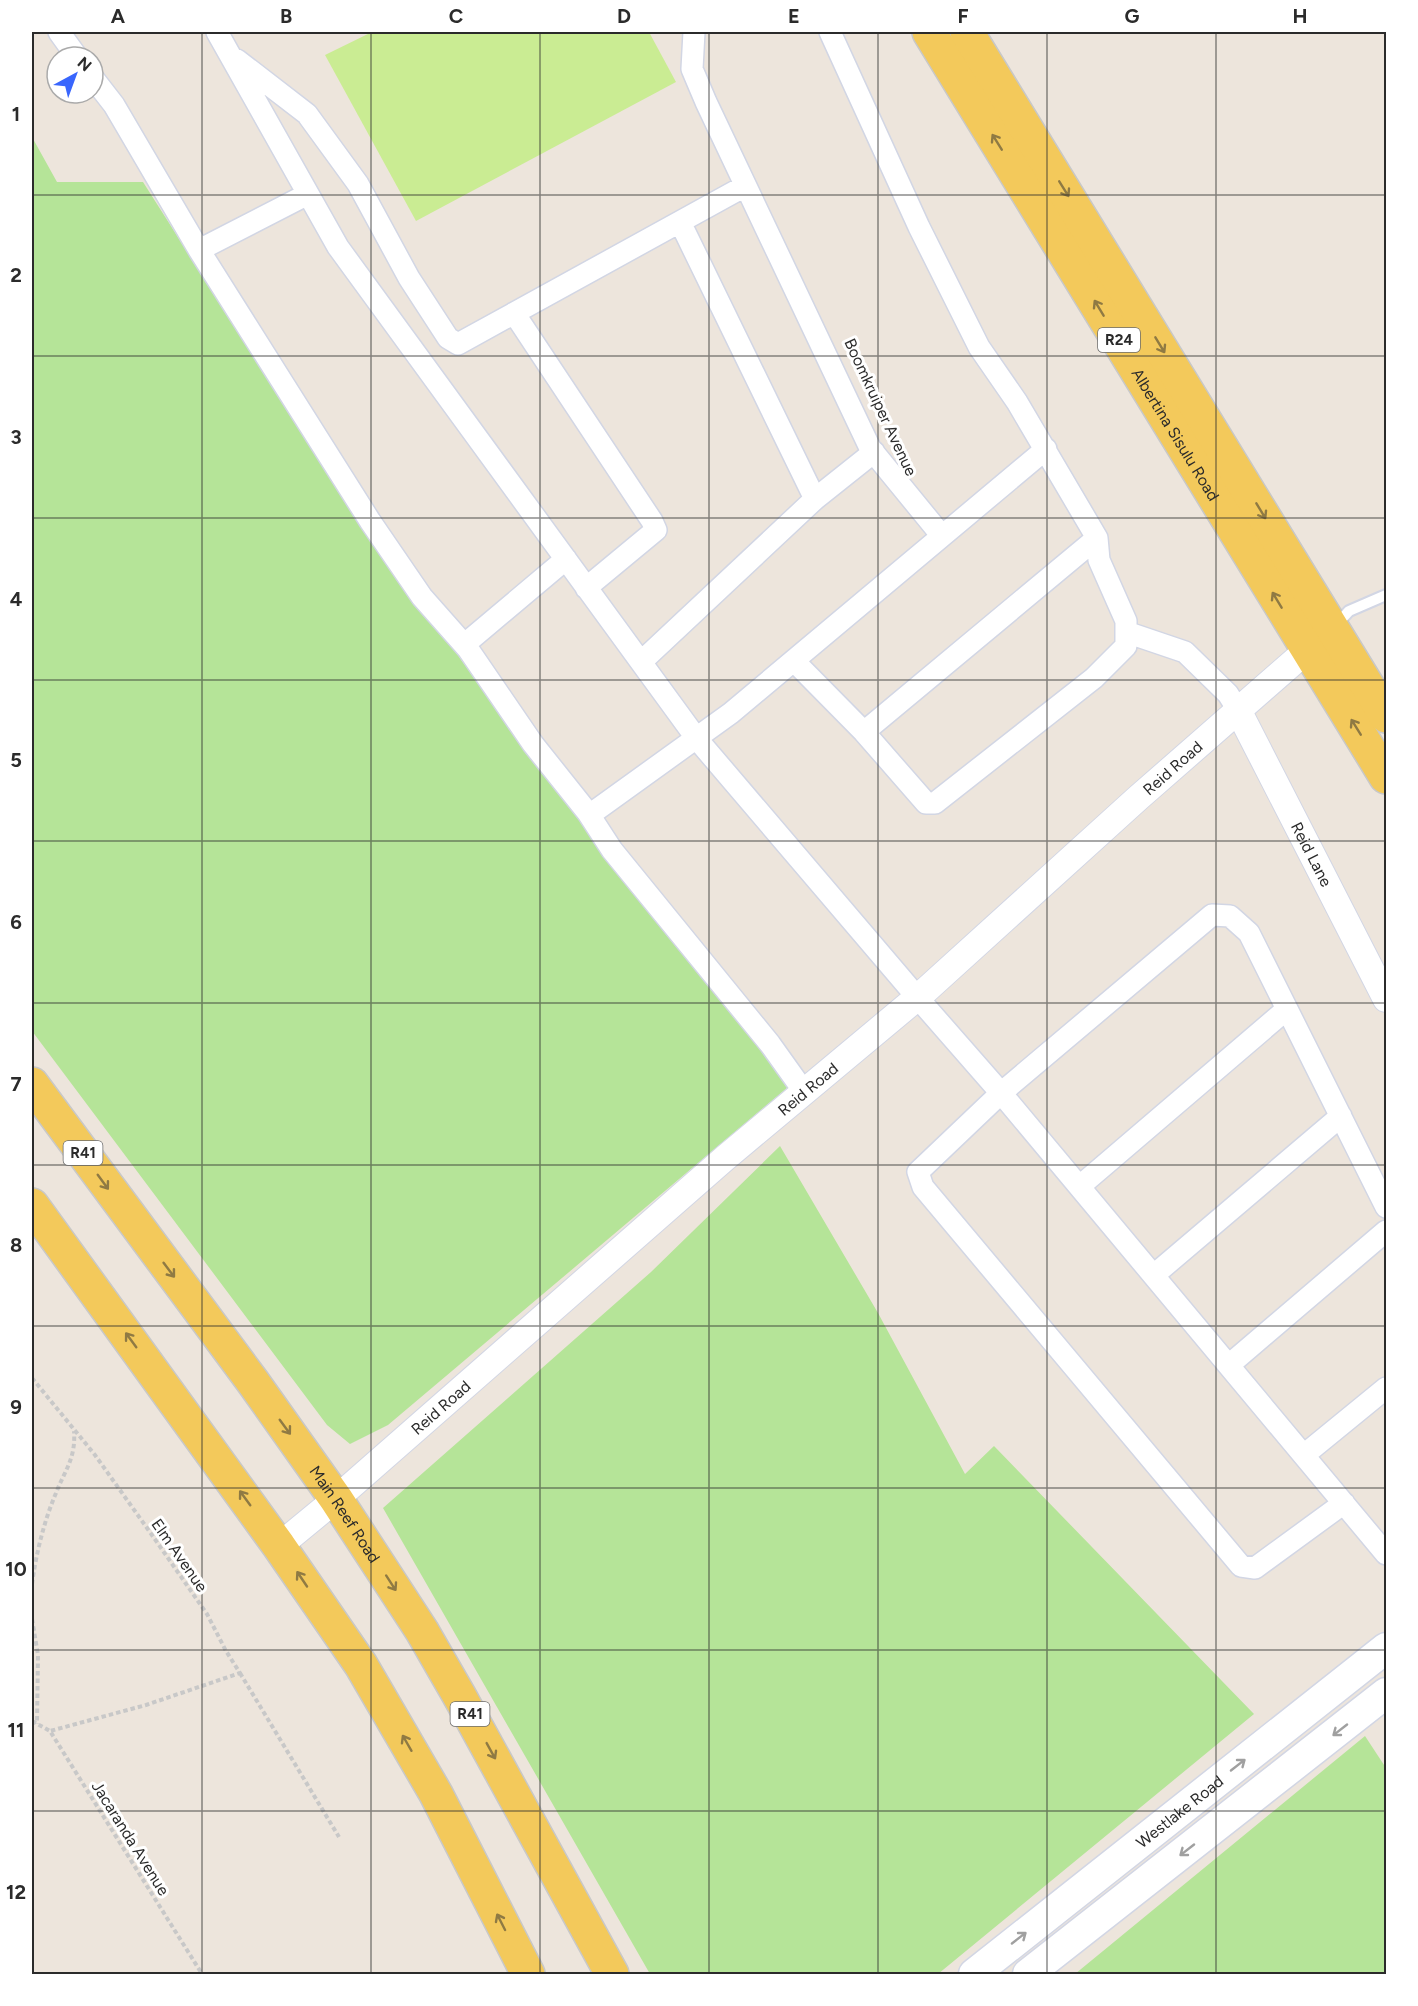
<svg xmlns="http://www.w3.org/2000/svg" width="1418" height="2006" viewBox="0 0 1418 2006" font-family="Figtree,sans-serif">
  <style>
    .green { fill: #b5e498 }
    .pitch { fill: #caec93 }
    .lines { fill: none; stroke-linecap: round; stroke-linejoin: round }
    .service-casing { stroke: #d2d6e4; stroke-width: 14 }
    .minor-casing { stroke: #d2d6e4; stroke-width: 24 }
    .tertiary-casing { stroke: #d2d6e4; stroke-width: 28 }
    .secondary-casing { stroke: #d2d6e4; stroke-width: 33 }
    .primary-casing { stroke: #c8c8c8; stroke-width: 36 }
    .path { stroke: #c8c8c8; stroke-width: 4; stroke-dasharray: 4.5 3; stroke-linecap: butt }
    .service { stroke: #fff; stroke-width: 10 }
    .minor { stroke: #fff; stroke-width: 21 }
    .tertiary { stroke: #fff; stroke-width: 26 }
    .secondary { stroke: #fff; stroke-width: 30 }
    .primary { stroke: #f3c95b; stroke-width: 33 }
    .oneway { stroke: #8f7a43 }
    .oneway2 { stroke: #a0a0a0 }
    .grid { fill: none; stroke: #2b2b2b; stroke-width: 1.5; stroke-opacity: 0.55 }
    .labels { text-anchor: middle; stroke-width: 6; stroke-linejoin: round; paint-order: stroke }
    .shield { fill: #fff; stroke: #6b6b6b; stroke-width: 1.5 }
    .shield-label { font-size: 15px; font-weight: bold; fill: #2b2b2b }
    .street-label { font-size: 16px; fill: #2b2b2b; stroke: #fff }
    .neatline { fill: none; stroke: #2b2b2b; stroke-width: 2 }
    .grid-label { font-size: 20px; text-anchor: middle; font-weight: bold; fill: #2b2b2b }
  </style>
  <rect width="100%" height="100%" fill="#ede5dc"/>
  <path class="green" d="M32,137L57,182H143L336,486L542,772L651,912L794,1082L388,1425L350,1444L327,1425L32,1031Z
    M780,1146L878,1313L965,1474L994,1446L1254,1714L938,1974H650L383,1508L651,1272Z
    M1365,1736L1386,1768V1974H1075Z"/>
  <path class="pitch" d="M372,32H649L676,82L416,221L325,55Z"/>
  <g class="lines">
    <g class="service-casing">
      <path id="service" d="M1336,625L1349,611L1386,595"/>
    </g>
    <g class="minor-casing">
      <path id="minor" d="M59,32L77,57
        M217,32L338,247L697,739L917,997L1001,1093L1212,915L1230,916L1249,933L1386,1207
        M694,32L692,69L706,102L870,448L942,536
        M237,60L307,114L358,184L409,278L448,338L458,344L745,186
        M93,78L114,105L199,250L370,521L422,597L468,649L533,744L588,813L612,850L770,1044L805,1093
        M680,222L815,499
        M199,250L308,194
        M514,313L652,521L656,530L586,588
        M1126,632L1185,652L1228,694L1238,710
        M465,644L566,559
        M794,661L864,732L926,803H935L1094,678L1126,646V621L1099,560L1097,538L1017,402L979,347L919,227L830,32
        M641,662L815,499L874,452
        M864,732L1097,538
        M595,811L731,713L1046,449
        M1080,1186L1287,1009
        M1154,1275L1341,1116
        M1229,1365L1386,1231
        M1304,1455L1386,1388
        M1344,1503L1255,1568L1241,1566L923,1187L918,1172L1001,1093L1386,1554"/>
    </g>
    <g class="tertiary-casing">
      <g id="tertiary">
        <path id="s1" d="M1238,710L1386,999"/>
        <path id="s2" d="M279,1546L336,1499L725,1158L925,991L1138,798L1321,638"/>
      </g>
    </g>
    <g class="secondary-casing">
      <g id="secondary">
        <path id="s3" d="M974,1974L1386,1648"/>
        <path d="M1028,1974L1386,1693"/>
      </g>
    </g>
    <g class="primary-casing">
      <g id="primary">
        <path id="s4" d="M929,32L1386,777"/>
        <path d="M967,32L1386,716"/>
        <path id="s5" d="M32,1084L253,1382L336,1499L422,1631L460,1697L612,1974"/>
        <path d="M32,1205L279,1546L361,1665L436,1794L528,1974"/>
      </g>
    </g>
    <path class="path" d="M32,1378L95,1455L147,1528L207,1614L226,1651L240,1673L146,1705L50,1731
      M32,1584C36,1554 44,1521 56,1493C65,1470 76,1458 74,1431
      M32,1619L38,1655L37,1724
      M240,1673L339,1837
      M32,1721L50,1731L202,1974"/>
    <use href="#service" class="service"/>
    <use href="#minor" class="minor"/>
    <use href="#tertiary" class="tertiary"/>
    <use href="#secondary" class="secondary"/>
    <use href="#primary" class="primary"/>
  </g>
  <defs><path id="oneway-shaft" d="M-6 0H5M1.5-3L5.5 0L1.5 3" fill="none" stroke-width="1.6" stroke-linecap="round" stroke-linejoin="round" transform="scale(1.5)"/></defs>
  <g class="oneway">
    <use href="#oneway-shaft" transform="translate(997 142) rotate(-122)"/>
    <use href="#oneway-shaft" transform="translate(1064 189) rotate(58)"/>
    <use href="#oneway-shaft" transform="translate(1099 308) rotate(-121)"/>
    <use href="#oneway-shaft" transform="translate(1160 345) rotate(59)"/>
    <use href="#oneway-shaft" transform="translate(1261 511) rotate(59)"/>
    <use href="#oneway-shaft" transform="translate(1277 600) rotate(-121)"/>
    <use href="#oneway-shaft" transform="translate(1356 727) rotate(-122)"/>
    <use href="#oneway-shaft" transform="translate(103 1182) rotate(54)"/>
    <use href="#oneway-shaft" transform="translate(169 1270) rotate(53)"/>
    <use href="#oneway-shaft" transform="translate(131 1340) rotate(-126)"/>
    <use href="#oneway-shaft" transform="translate(285 1427) rotate(54)"/>
    <use href="#oneway-shaft" transform="translate(245 1498) rotate(-126)"/>
    <use href="#oneway-shaft" transform="translate(302 1579) rotate(-124)"/>
    <use href="#oneway-shaft" transform="translate(391 1583) rotate(57)"/>
    <use href="#oneway-shaft" transform="translate(407 1743) rotate(-120)"/>
    <use href="#oneway-shaft" transform="translate(491 1751) rotate(61)"/>
    <use href="#oneway-shaft" transform="translate(501 1922) rotate(-117)"/>
  </g>
  <g class="oneway2">
    <use href="#oneway-shaft" transform="translate(1340 1730) rotate(142)"/>
    <use href="#oneway-shaft" transform="translate(1238 1765) rotate(-38)"/>
    <use href="#oneway-shaft" transform="translate(1187 1850) rotate(142)"/>
    <use href="#oneway-shaft" transform="translate(1019 1938) rotate(-38)"/>
  </g>
  <path class="grid" d="M202,32V1974M371,32V1974M540,32V1974M709,32V1974M878,32V1974M1047,32V1974M1216,32V1974M32,195H1386M32,356H1386M32,518H1386M32,680H1386M32,841H1386M32,1003H1386M32,1165H1386M32,1326H1386M32,1488H1386M32,1650H1386M32,1811H1386"/>
  <g class="labels">
    <g class="shield">
      <rect x="1098" y="328" width="42" height="24" rx="4.5"/>
      <rect x="63.5" y="1141" width="39" height="24" rx="4.5"/>
      <rect x="450.5" y="1702" width="39" height="24" rx="4.5"/>
    </g>
    <g class="shield-label">
      <text x="1119" y="345">R24</text>
      <text x="83" y="1158">R41</text>
      <text x="470" y="1719">R41</text>
    </g>
    <g class="street-label">
      <text transform="translate(881 407) rotate(65)" y="6">Boomkruiper Avenue</text>
      <text dy="6" stroke="none"><textPath href="#s4" startOffset="472">Albertina Sisulu Road</textPath></text>
      <text dy="6" stroke="none"><textPath href="#s2" startOffset="1185">Reid Road</textPath></text>
      <text dy="6" stroke="none"><textPath href="#s1" startOffset="162">Reid Lane</textPath></text>
      <text dy="6" stroke="none"><textPath href="#s2" startOffset="699">Reid Road</textPath></text>
      <text dy="6" stroke="none"><textPath href="#s2" startOffset="213">Reid Road</textPath></text>
      <text dy="6" stroke="none"><textPath href="#s5" startOffset="532">Main Reef Road</textPath></text>
      <text transform="translate(180 1555) rotate(55)" y="6">Elm Avenue</text>
      <text dy="6" stroke="none"><textPath href="#s3" startOffset="262">Westlake Road</textPath></text>
      <text transform="translate(131 1838) rotate(58)" y="6">Jacaranda Avenue</text>
    </g>
  </g>
  <rect width="1418" height="2006" fill="none" stroke="#ffffff" stroke-width="66"/>
  <g transform="translate(75 75) rotate(41)"><circle r="28" fill="#ffffff" stroke="#aaaaaa" stroke-width="1.5"/>
  <path d="M0-4.5L10 22L0 15L-10 22Z" fill="#3966fd"/>
  <text y="-9" font-size="16" font-weight="bold" text-anchor="middle" fill="#2b2b2b">N</text>
  </g>
  <rect x="33" y="33" width="1352" height="1940" class="neatline"/>
  <g class="grid-label">
    <text x="118" y="23">A</text>
    <text x="286" y="23">B</text>
    <text x="456" y="23">C</text>
    <text x="624" y="23">D</text>
    <text x="794" y="23">E</text>
    <text x="963" y="23">F</text>
    <text x="1132" y="23">G</text>
    <text x="1300" y="23">H</text>
    <text x="16" y="121">1</text>
    <text x="16" y="282">2</text>
    <text x="16" y="444">3</text>
    <text x="16" y="606">4</text>
    <text x="16" y="767">5</text>
    <text x="16" y="929">6</text>
    <text x="16" y="1091">7</text>
    <text x="16" y="1252">8</text>
    <text x="16" y="1414">9</text>
    <text x="16" y="1576">10</text>
    <text x="16" y="1737">11</text>
    <text x="16" y="1899">12</text>
  </g>
</svg>
